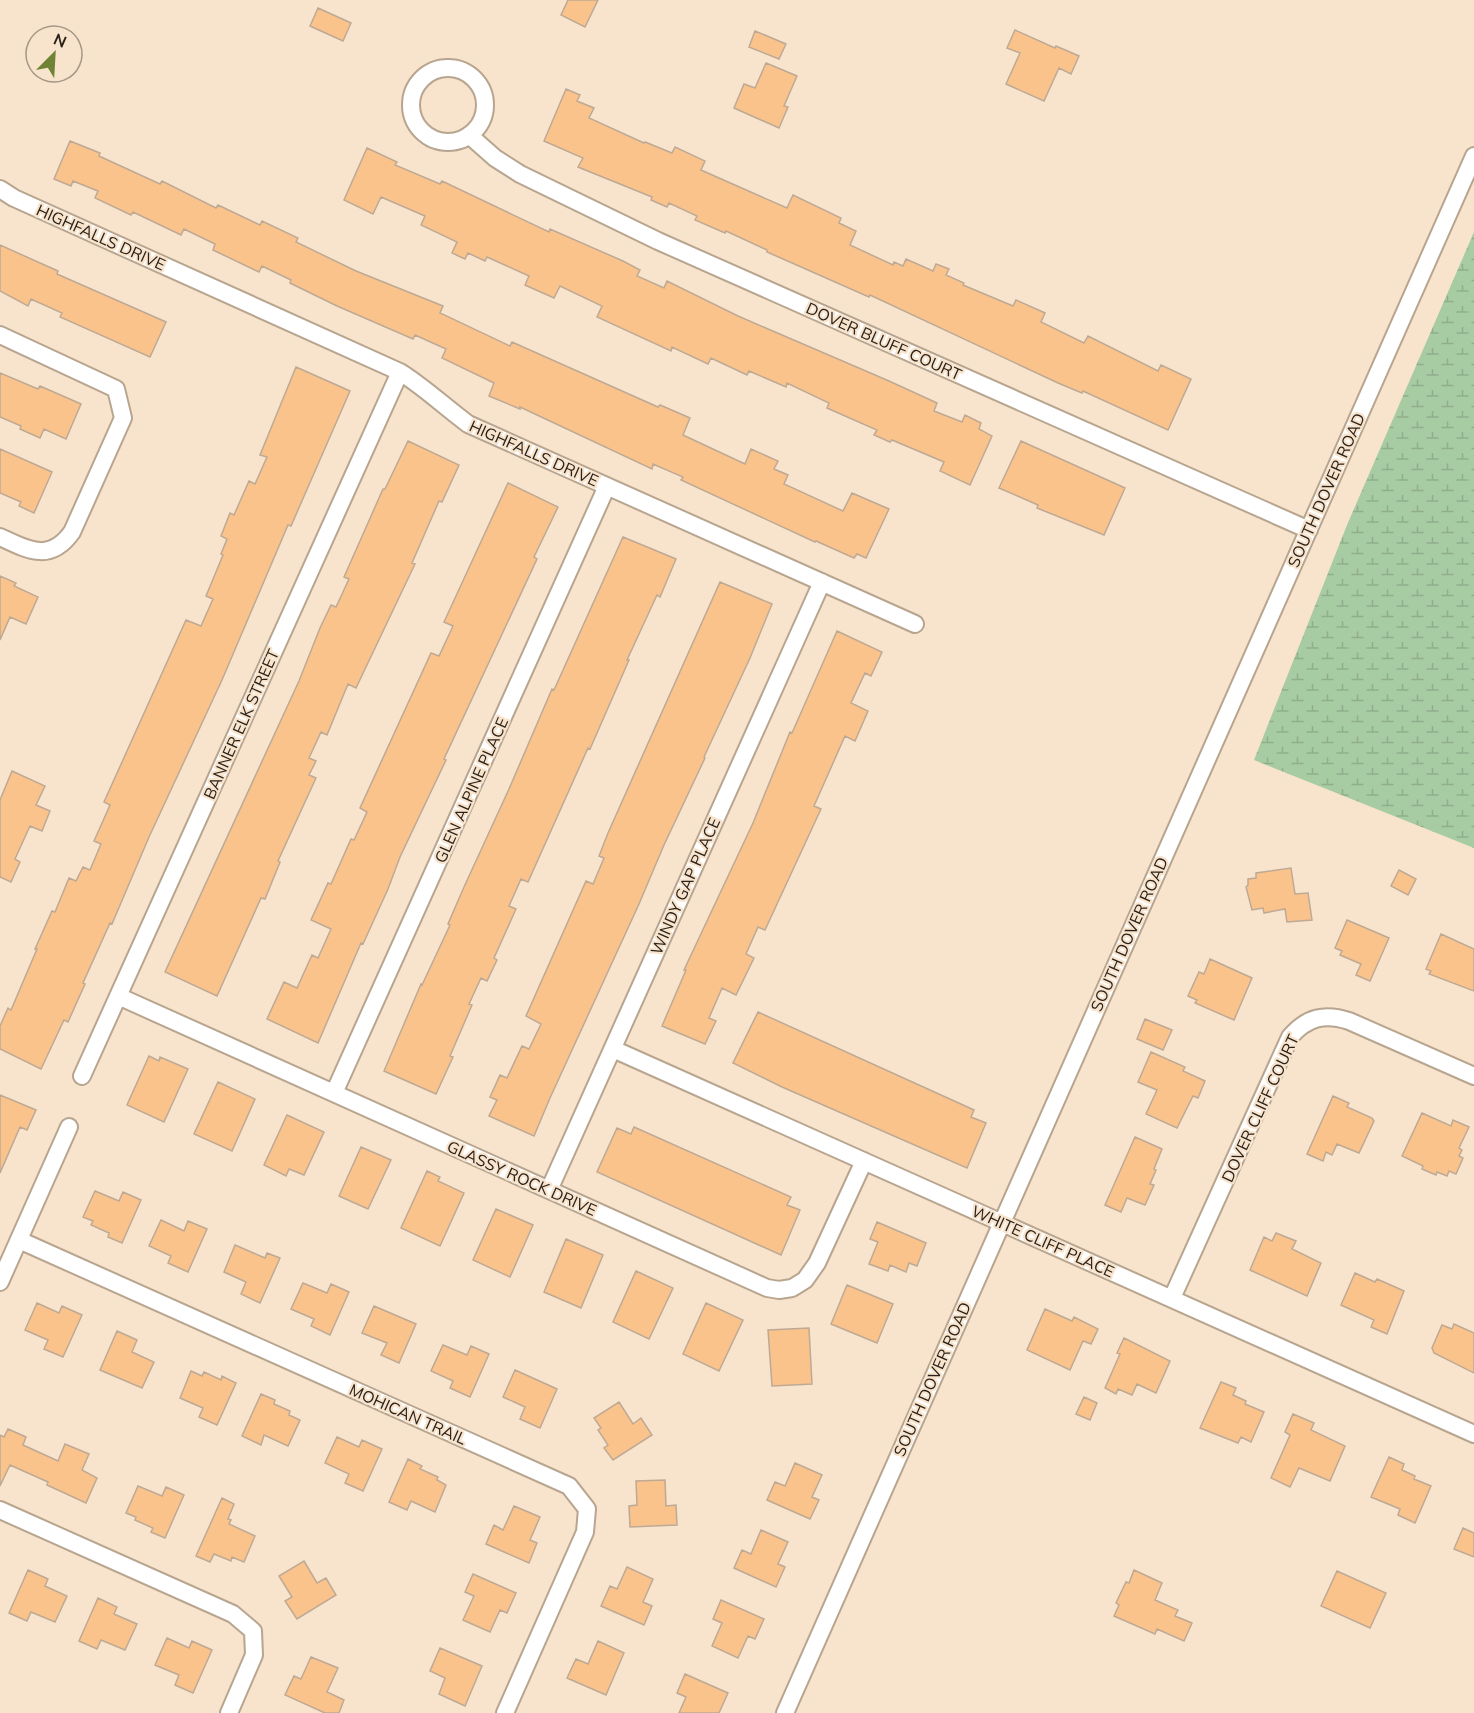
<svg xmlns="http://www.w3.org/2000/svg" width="1474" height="1713" viewBox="0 0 1474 1713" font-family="Mulish,sans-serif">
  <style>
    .wetland { fill: url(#wetland-marsh) }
    .building { fill: #fac38b; stroke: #bea995; stroke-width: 1.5 }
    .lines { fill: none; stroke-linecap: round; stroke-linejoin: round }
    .minor-casing { stroke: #b8a58f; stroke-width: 20 }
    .minor { stroke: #fff; stroke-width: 16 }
    .labels { text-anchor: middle; stroke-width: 4.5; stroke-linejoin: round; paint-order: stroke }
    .street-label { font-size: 16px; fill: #2a221a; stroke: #f8e4cd }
  </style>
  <defs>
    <pattern id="wetland-marsh" width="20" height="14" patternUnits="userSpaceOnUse" patternTransform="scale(1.5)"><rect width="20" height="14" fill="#a7cba3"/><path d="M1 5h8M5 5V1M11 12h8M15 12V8" fill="none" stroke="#90ae8c"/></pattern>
  </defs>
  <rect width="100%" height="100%" fill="#f8e4cd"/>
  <path class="wetland" d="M1474,232V848L1254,760L1347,525Z"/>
  <path class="building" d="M568,0H598L585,27L561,15Z
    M318,8L351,23L343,41L310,26Z
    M1015,30L1055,48L1056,46L1079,56L1071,74L1059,68L1044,101L1006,84L1020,53L1007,48Z
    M755,31L786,44L779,59L749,47Z
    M766,63L797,76L784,106L788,107L779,128L734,108L744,84L755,88Z
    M566,89L580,95L577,101L594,108L589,118L644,143L645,142L672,153L675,147L705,161L701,170L787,208L793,195L841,218L839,223L856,231L850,245L893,265L894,262L903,266L906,259L933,271L936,264L949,269L946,275L964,283L963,285L1013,306L1016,300L1045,313L1041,322L1084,343L1088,336L1158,371L1161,365L1191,379L1168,430L1083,391L1082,393L1058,383L870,295L869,297L783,259L767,252V250L726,231L725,233L695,220L697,216L669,203L667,207L651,200L652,197L578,167L583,158L544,141Z
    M70,141L100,153L99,156L160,184L162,181L216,208L218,205L260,225L262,221L298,238L296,242L356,271L443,306L440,313L510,346L512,342L658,407L660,405L690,418L683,435L745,464L751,449L778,461L774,469L788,475L784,484L843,511L852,493L889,509L866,558L857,554L854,558L816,541L815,542L681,480L683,477L653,464L652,469L520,407V409L489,396L494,383L442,358L446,349L415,335L413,339L337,306L290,283L291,280L262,266L259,272L213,250L215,244L184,229L181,235L133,212L131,215L95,198L98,191L73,181L71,186L54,179Z
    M367,148L397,162L395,165L440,184L442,181L549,232L550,229L623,261L640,270L637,276L664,288L667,281L738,316L889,381L937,403L934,411L962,422L965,415L981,423L979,429L992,436L970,485L940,471L944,462L892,440L890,442L874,435L877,430L827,408L829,403L787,383L786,387L749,371L747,375L711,358L708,364L672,347L671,351L597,317L602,306L560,286L554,298L525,285L529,276L487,257L485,261L468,253L465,259L452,253L457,242L421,225L425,216L381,197L373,214L344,200Z
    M0,245L58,271L57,274L166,322L150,357L60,317L62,313L31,299L28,306L0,291Z
    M296,367L350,391L291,526L288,525L222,680L149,837L112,924L110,923L83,983L85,984L68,1022L64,1020L41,1069L0,1049V1026L8,1008L11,1010L37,949H35L52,911L55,912L69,878L76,881L83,867L90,870L101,844L94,841L110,805L104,802L186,620L201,626L213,599L206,596L223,555L221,554L227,539L221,536L230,513L234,515L249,481L255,484L267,457L260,455Z
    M0,373L38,389L40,386L81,404L66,439L44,429L40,438L20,429L21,426L0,417Z
    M408,441L459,465L442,502L439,501L412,563L415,564L356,688L348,684L327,735L321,732L309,758L316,761L309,775L316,778L278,861L280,862L265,899L261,898L217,996L165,972L299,681L320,628L331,605L336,607L349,579L344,577L383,489H385Z
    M1021,441L1125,488L1104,535L1037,508L1038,505L999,488Z
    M0,449L52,472L34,513L19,506L21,502L0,493Z
    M508,483L558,507L534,557L537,559L444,759L446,760L400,857L388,889L363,944L361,943L318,1043L267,1019L284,982L297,988L312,955L318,958L331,929L311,920L328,883L331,884L351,839L354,840L367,812L360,808L431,653L439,656L453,626L444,622Z
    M623,537L676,559L660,597L657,595L627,660H629L590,749L588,748L528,882L521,879L509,906L516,909L494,958L497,960L487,981L481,978L469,1004L472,1005L450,1056L453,1057L436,1094L384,1071L421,984L422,985L450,925L448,924L464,887L509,789L552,689L554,690Z
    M0,576L16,583L14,586L38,597L26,624L10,617L0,640Z
    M720,582L772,604L750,658L704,757L705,758L664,845L639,904L550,1098L534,1136L489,1116L497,1100L490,1097L500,1075L507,1078L522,1046L529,1049L541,1024L526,1016L586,881L593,884L604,858L599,856L608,833Z
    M837,631L882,652L871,676L865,673L851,703L868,711L855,741L845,736L814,806L821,809L765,930L758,927L746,954L754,958L736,995L722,988L709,1018L716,1021L705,1044L662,1026L686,970H684L753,823L790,732L792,733Z
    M12,771L45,786L36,805L50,811L42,831L30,826L15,859L20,862L11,882L0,877V800Z
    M1291,868L1295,894L1308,893L1312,920L1287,922L1285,909L1264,913L1263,908L1252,910L1246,887L1248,885V879L1256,878V873Z
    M1399,870L1416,879L1408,895L1391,886Z
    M1347,920L1389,938L1370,981L1356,975L1361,964L1340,955L1342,951L1335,948Z
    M1441,934L1474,949V991L1429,974L1431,971L1426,969Z
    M1210,959L1252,978L1234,1020L1195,1003L1197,1000L1188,996L1199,972L1204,974Z
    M758,1012L974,1110L971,1117L986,1123L967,1168L782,1087L733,1063Z
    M1145,1019L1172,1030L1163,1050L1137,1039Z
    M1151,1052L1185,1067L1183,1071L1205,1081L1198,1098L1193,1096L1177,1128L1146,1114L1157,1090L1138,1082Z
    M149,1056L159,1061L160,1057L188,1069L164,1122L127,1105Z
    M218,1082L255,1099L232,1151L194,1134Z
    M0,1095L36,1110L27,1130L20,1127L0,1173Z
    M1333,1096L1349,1103L1347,1107L1372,1118L1374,1121L1359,1153L1337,1144L1332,1155L1326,1152L1323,1161L1307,1154Z
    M1422,1113L1451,1126L1453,1120L1469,1127L1459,1148L1462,1150L1459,1156L1463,1158L1456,1174L1449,1171L1447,1176L1437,1172L1436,1175L1422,1169L1423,1166L1402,1156Z
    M287,1115L324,1132L304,1175L289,1169L286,1176L264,1165Z
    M634,1127L791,1197L787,1205L800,1210L781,1255L597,1172L617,1128L631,1134Z
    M1135,1137L1162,1149L1154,1169L1156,1170L1150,1184L1154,1185L1145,1205L1127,1198L1121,1212L1105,1205Z
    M361,1147L391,1160L368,1209L339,1196Z
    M427,1171L440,1177L438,1181L464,1193L440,1246L401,1228Z
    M95,1191L119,1201L123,1192L141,1200L122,1243L108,1237L109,1233L91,1225L93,1221L83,1217Z
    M496,1209L533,1225L510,1277L473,1260Z
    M161,1220L184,1231L188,1221L207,1229L188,1272L168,1263L171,1256L149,1246Z
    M877,1222L926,1243L917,1266L909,1263L906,1272L890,1265L888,1271L869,1264L878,1242L870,1239Z
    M1276,1233L1296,1241L1292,1249L1321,1263L1307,1296L1250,1270L1264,1237L1272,1241Z
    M566,1239L603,1255L581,1308L544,1292Z
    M235,1245L265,1258L267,1253L280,1258L260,1303L241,1294L246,1282L224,1272Z
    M636,1271L673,1288L649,1339L613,1322Z
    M1355,1273L1375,1282L1377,1279L1404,1291L1387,1334L1371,1327L1374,1320L1341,1305Z
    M303,1283L327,1293L331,1284L349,1292L330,1335L311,1326L314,1319L291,1309Z
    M847,1285L893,1304L877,1343L831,1324Z
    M37,1303L59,1313L62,1306L82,1315L63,1357L44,1349L48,1340L25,1330Z
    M706,1303L743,1320L719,1371L683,1354Z
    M374,1306L416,1324L399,1363L381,1355L387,1343L362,1333Z
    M1045,1309L1072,1321L1074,1317L1098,1329L1091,1344L1083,1341L1070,1370L1027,1350Z
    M1454,1324L1474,1333V1373L1434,1353L1432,1348L1442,1325L1452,1329Z
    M809,1328L812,1384L772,1386L768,1330Z
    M117,1331L137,1340L132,1352L154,1362L142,1388L100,1370Z
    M1124,1338L1170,1361L1156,1393L1137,1384L1132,1395L1118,1389L1116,1394L1105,1388L1120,1354L1117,1353Z
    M443,1345L467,1355L471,1346L489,1354L470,1397L450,1388L453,1381L431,1371Z
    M515,1370L557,1389L540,1428L520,1419L525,1407L503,1397Z
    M191,1371L202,1376L204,1372L221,1380L222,1376L236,1383L217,1425L199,1417L203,1408L180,1398Z
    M1221,1382L1236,1388L1233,1395L1246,1401L1245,1404L1264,1412L1251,1442L1241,1437L1238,1443L1200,1428Z
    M261,1394L275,1400L274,1404L290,1411L289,1415L300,1420L288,1446L264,1435L261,1445L242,1436Z
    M1084,1397L1097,1403L1090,1420L1076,1414Z
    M619,1402L633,1424L641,1418L652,1435L613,1460L604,1448L608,1445L598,1430L601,1428L594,1418Z
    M1293,1414L1314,1423L1311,1430L1345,1446L1330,1481L1299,1468L1290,1487L1271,1478L1290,1435L1285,1432Z
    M8,1429L26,1437L23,1445L58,1461L65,1444L89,1454L82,1470L97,1478L86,1503L47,1485L48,1482L10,1465L0,1486V1435L4,1437Z
    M337,1437L359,1447L362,1440L382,1449L363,1491L345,1483L349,1474L325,1463Z
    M1389,1457L1404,1464L1402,1470L1415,1476L1414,1479L1431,1486L1415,1523L1398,1515L1400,1509L1371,1497Z
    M408,1459L422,1466L420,1469L438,1477L437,1480L446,1485L435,1512L411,1501L407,1510L389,1502Z
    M795,1463L822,1475L812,1497L819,1500L810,1519L767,1500L775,1482L785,1486Z
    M665,1480L666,1506L676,1505L677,1525L630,1527L629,1506L637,1505L636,1481Z
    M138,1486L162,1496L166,1487L184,1495L165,1538L151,1532L153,1528L135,1520L136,1517L126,1513Z
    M222,1498L234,1504L228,1519L231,1520L229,1524L255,1536L244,1562L232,1557L231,1561L214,1554L210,1562L196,1556Z
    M514,1506L540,1517L530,1540L537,1543L529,1563L486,1544L494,1525L503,1530Z
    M1463,1528L1474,1533V1557L1454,1549Z
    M761,1530L788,1542L778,1564L785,1567L776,1587L734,1568L742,1550L751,1554Z
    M304,1561L317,1583L326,1578L336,1595L297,1619L285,1601L292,1597L279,1576Z
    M627,1567L653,1579L643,1602L652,1606L644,1625L601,1606L610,1586L617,1589Z
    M28,1570L48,1579L45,1586L67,1596L55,1622L31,1612L27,1621L9,1613Z
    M1134,1570L1162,1583L1155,1600L1178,1610L1175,1616L1192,1623L1184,1641L1157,1629L1155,1634L1114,1616L1119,1605L1116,1603L1126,1582L1129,1583Z
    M1337,1571L1386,1593L1370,1628L1321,1606Z
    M473,1574L516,1593L507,1613L500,1610L490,1632L463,1620L474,1596L465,1592Z
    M98,1598L117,1607L114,1614L137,1624L125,1650L101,1640L97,1649L79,1641Z
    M721,1600L764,1619L755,1639L748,1636L738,1658L712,1646L722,1623L713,1619Z
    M167,1638L189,1648L192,1641L212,1650L193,1693L175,1685L179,1675L155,1665Z
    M598,1641L624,1653L606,1695L567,1678L576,1659L588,1664Z
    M440,1648L482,1666L465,1706L439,1694L445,1678L430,1671Z
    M311,1657L338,1668L327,1692L344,1700L339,1713H325L285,1695L294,1676L301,1679Z
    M685,1674L728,1693L719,1713H679L686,1697L677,1693Z"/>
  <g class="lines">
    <g class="minor-casing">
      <path id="minor" d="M411 105a37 37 0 1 1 74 0a37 37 0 1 1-74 0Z
        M469,135L495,158L520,174L658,241L1309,530
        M0,189L14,198L400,372C424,387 445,407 468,424L915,624
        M0,335L116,389L123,418L72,532C50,563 28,550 0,537
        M118,996L767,1288L779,1290L792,1288L805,1280L817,1263L864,1161
        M613,1049L1474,1434
        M82,1076L400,372
        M334,1093L607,486
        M549,1190L822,582
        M19,1240L569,1486L587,1509L585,1532L505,1713
        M0,1282L69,1127
        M1172,1298L1290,1037C1307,1017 1325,1013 1349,1021L1474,1076
        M0,1510L233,1614L253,1631L254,1655L229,1713
        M785,1713L1474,156"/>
    </g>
    <use href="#minor" class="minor"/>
  </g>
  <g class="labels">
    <g class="street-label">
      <text transform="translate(101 237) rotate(24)" y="6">HIGHFALLS DRIVE</text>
      <text transform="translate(884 341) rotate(24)" y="6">DOVER BLUFF COURT</text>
      <text transform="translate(534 453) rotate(24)" y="6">HIGHFALLS DRIVE</text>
      <text transform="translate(1326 490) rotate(-66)" y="6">SOUTH DOVER ROAD</text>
      <text transform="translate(241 724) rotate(-66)" y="6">BANNER ELK STREET</text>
      <text transform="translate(471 790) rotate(-66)" y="6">GLEN ALPINE PLACE</text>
      <text transform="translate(685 886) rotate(-66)" y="6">WINDY GAP PLACE</text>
      <text transform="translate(1129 934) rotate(-66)" y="6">SOUTH DOVER ROAD</text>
      <text transform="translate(1260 1108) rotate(-65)" y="6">DOVER CLIFF COURT</text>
      <text transform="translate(522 1178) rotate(24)" y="6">GLASSY ROCK DRIVE</text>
      <text transform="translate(1043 1241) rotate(24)" y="6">WHITE CLIFF PLACE</text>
      <text transform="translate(932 1379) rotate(-66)" y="6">SOUTH DOVER ROAD</text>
      <text transform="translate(408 1414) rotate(24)" y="6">MOHICAN TRAIL</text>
    </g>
  </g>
  <g transform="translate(54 54) rotate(24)"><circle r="28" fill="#f8e4cd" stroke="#a69685" stroke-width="1.5"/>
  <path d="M0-4.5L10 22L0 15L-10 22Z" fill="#6e8334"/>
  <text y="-9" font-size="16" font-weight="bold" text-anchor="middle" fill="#2a221a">N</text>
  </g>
</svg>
